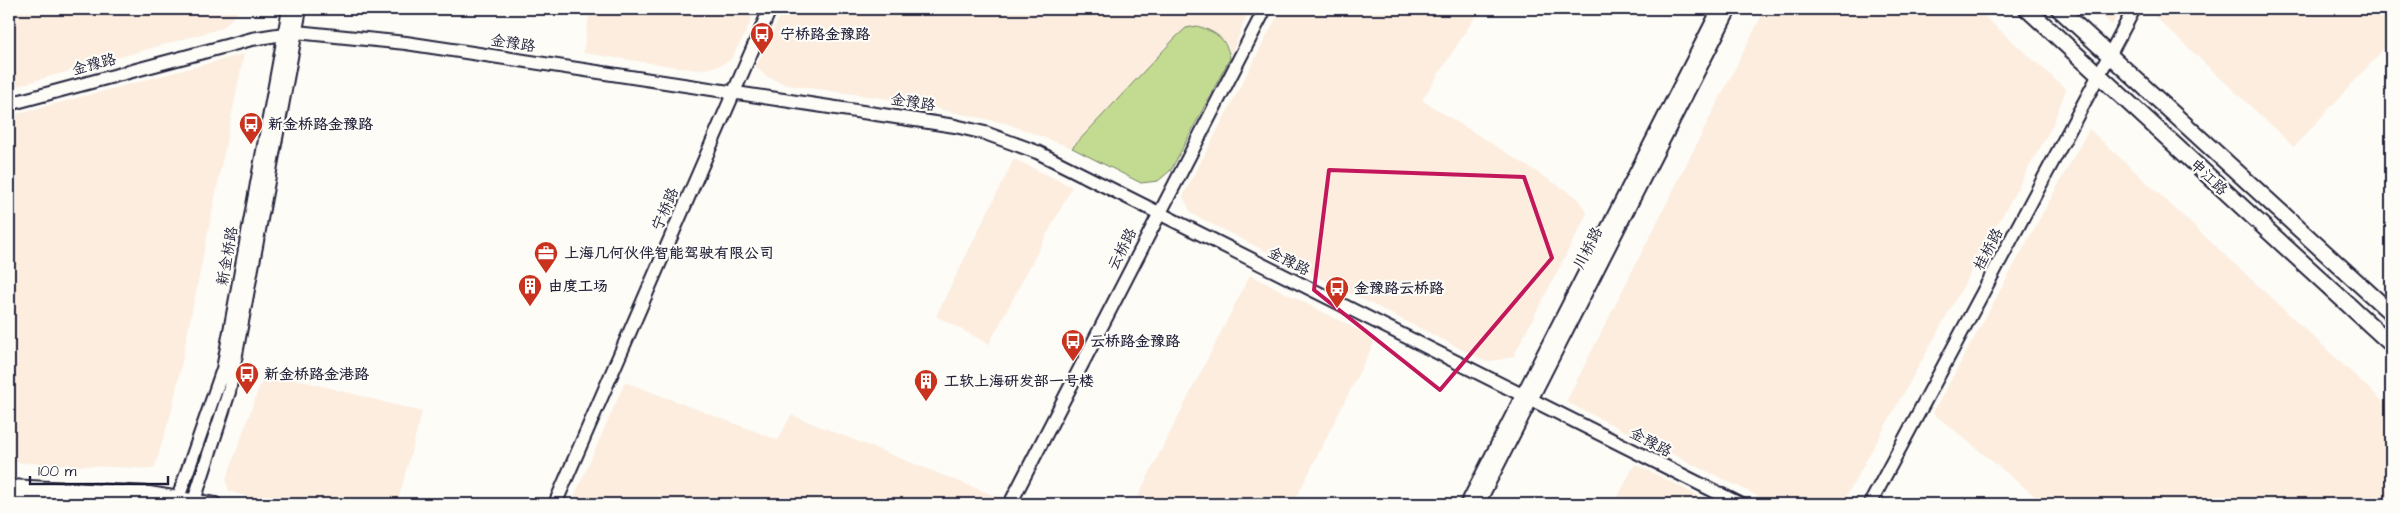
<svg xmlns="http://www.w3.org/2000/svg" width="2400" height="513" viewBox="0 0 2400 513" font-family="'Architects Daughter','LXGW WenKai TC',sans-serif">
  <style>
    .built { fill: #fceddf }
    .green { fill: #c3db91; stroke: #727e66 }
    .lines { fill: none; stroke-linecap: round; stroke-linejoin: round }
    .minor-casing { stroke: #22223b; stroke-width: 16 }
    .major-casing { stroke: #22223b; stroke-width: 19 }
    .minor { stroke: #fdfcf7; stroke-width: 12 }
    .major { stroke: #fdfcf7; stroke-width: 15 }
    .marked { fill: none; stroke: #c2185b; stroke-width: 4; stroke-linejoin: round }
    .labels { text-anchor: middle; stroke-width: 4.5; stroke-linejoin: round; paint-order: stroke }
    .poi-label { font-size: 15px; font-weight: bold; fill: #22223b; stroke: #fdfcf7; text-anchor: start }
    .street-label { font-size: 15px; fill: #22223b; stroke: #fdfcf7 }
  </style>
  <rect width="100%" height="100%" fill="#fdfcf7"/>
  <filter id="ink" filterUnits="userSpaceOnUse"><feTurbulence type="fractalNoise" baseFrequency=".02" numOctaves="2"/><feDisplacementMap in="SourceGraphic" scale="10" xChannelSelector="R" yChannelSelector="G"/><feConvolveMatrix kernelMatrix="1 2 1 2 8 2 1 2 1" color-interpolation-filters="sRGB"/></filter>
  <g filter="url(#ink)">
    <path class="built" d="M9,9H240L223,28L9,88Z
      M590,9H756L743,38L730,60L721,65L698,70L583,53Z
      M783,9H1249L1230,58L1227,43L1176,37L1072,148L1005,123L890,99L787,85L766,76L756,67Z
      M1281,9H1480L1422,100L1578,198L1587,214L1513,357L1487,362L1192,214L1183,196Z
      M1765,9H1976L2066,89L2052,126L1842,504H1774L1566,402Z
      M2094,9H2120L2112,25Z
      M2151,9H2384L2391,15V41L2294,147L2149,11Z
      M244,54L172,410L154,469L9,462V116Z
      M2089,129L2391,409V504H2045L1933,413Z
      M1014,159L1072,187L989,344L936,316Z
      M1250,275L1376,339L1293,504H1134Z
      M265,371L422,412L397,504H271L229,491L226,480Z
      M625,382L778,440L791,415L1003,499L1000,504H571Z
      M1635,464L1715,504H1614Z"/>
    <path class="green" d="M1197,26C1216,32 1226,38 1230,58L1171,170L1158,181L1141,183L1072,148L1176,37L1186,28Z"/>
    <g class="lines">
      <g class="minor-casing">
        <path id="minor" d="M9,104L252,39L296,32L406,43L955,126L985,133L1037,152L1740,504
          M9,486L149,493L215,504
          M9,498L149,504
          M176,504L223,369L289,9
          M193,504L229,392L300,9
          M555,504L770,9
          M1010,504L1265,9
          M1467,504L1719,9
          M1478,504L1730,9
          M1870,504L2134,9"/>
      </g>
      <g class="major-casing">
        <path id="major" d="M2027,9L2391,344
          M2059,9L2391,313"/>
      </g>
      <use href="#minor" class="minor"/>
      <use href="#major" class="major"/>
    </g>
  </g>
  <path class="marked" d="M1329,170L1524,177L1552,258L1440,390L1314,290Z"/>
  <defs>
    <g id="bus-pin" transform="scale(1.25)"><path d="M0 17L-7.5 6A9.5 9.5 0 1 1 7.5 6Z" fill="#c8321e" stroke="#fdfcf7"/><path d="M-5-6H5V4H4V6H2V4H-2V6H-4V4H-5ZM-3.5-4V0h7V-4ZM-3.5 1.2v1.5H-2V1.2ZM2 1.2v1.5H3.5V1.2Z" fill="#fff"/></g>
    <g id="office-pin" transform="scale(1.25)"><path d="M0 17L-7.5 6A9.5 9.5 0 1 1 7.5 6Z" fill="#c8321e" stroke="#fdfcf7"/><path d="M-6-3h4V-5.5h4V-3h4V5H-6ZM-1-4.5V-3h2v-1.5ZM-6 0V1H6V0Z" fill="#fff"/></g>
    <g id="building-pin" transform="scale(1.25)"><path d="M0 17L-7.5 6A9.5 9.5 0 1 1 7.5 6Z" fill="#c8321e" stroke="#fdfcf7"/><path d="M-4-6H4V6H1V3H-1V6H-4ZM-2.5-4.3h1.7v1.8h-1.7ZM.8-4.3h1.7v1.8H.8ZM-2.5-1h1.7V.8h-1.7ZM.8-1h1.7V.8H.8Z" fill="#fff"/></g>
  </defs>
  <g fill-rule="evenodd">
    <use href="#bus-pin" x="762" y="34"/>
    <use href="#bus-pin" x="251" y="124"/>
    <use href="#office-pin" x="546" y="253"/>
    <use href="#building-pin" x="530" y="286"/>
    <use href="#bus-pin" x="1337" y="288"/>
    <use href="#bus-pin" x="1073" y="341"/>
    <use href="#bus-pin" x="247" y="374"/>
    <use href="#building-pin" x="926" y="381"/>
  </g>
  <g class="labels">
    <g class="poi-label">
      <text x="780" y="39">宁桥路金豫路</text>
      <text x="268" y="129">新金桥路金豫路</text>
      <text x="564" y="258">上海几何伙伴智能驾驶有限公司</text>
      <text x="548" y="291">由度工场</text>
      <text x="1354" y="293">金豫路云桥路</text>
      <text x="1090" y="346">云桥路金豫路</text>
      <text x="264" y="379">新金桥路金港路</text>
      <text x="944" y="386">工软上海研发部一号楼</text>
    </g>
    <g class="street-label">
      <text transform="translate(513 43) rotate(9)" y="5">金豫路</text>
      <text transform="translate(94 64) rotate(-15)" y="5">金豫路</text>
      <text transform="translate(913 102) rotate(9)" y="5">金豫路</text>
      <text transform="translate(2209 177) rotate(43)" y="5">申江路</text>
      <text transform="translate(665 209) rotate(-67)" y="5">宁桥路</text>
      <text transform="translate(1588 248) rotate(-63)" y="5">川桥路</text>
      <text transform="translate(1122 249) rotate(-63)" y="5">云桥路</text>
      <text transform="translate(1988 249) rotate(-62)" y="5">桂桥路</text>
      <text transform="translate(227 256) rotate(-80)" y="5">新金桥路</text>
      <text transform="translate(1289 261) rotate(27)" y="5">金豫路</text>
      <text transform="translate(1651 442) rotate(28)" y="5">金豫路</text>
    </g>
  </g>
  <rect width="2400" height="513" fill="none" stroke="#fdfcf7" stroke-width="30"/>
  <rect x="15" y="15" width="2370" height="483" fill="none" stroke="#22223b" stroke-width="2" filter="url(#ink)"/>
  <path d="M30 476v8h138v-8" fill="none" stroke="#22223b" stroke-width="2.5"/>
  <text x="38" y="476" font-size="15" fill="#22223b" stroke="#fdfcf7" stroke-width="4" paint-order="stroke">100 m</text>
</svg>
